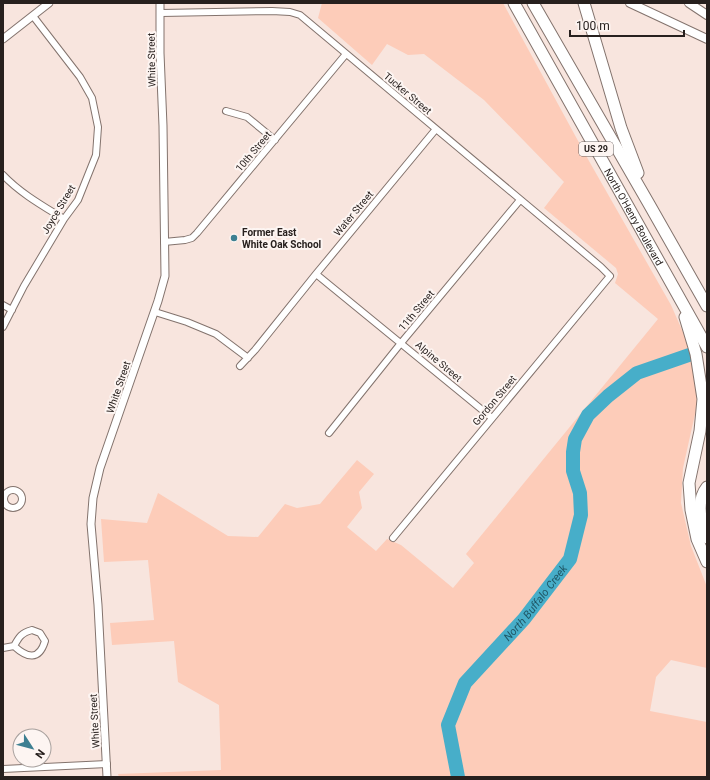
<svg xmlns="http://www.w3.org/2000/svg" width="710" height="780" viewBox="0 0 710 780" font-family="Roboto,sans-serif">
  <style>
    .green { fill: #fdccb9 }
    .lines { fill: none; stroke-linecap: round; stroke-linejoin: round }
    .river { stroke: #47aec9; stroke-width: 14 }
    .minor-casing { stroke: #83736d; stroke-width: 8 }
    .tertiary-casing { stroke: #83736d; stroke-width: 9 }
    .secondary-casing { stroke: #83736d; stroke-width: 10 }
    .motorway-casing { stroke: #83736d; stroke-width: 13 }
    .minor { stroke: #fff; stroke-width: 6 }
    .tertiary { stroke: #fff; stroke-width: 7 }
    .secondary { stroke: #fff; stroke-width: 8 }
    .motorway { stroke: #fff; stroke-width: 11 }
    .poi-dot { fill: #3d7f91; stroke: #fdf5f2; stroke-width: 1.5 }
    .labels { text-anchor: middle; stroke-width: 4; stroke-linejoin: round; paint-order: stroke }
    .shield { fill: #fdf5f2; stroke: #67605e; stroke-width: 1 }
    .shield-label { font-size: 9px; font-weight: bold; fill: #27201e }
    .street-label { font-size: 10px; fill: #27201e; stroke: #fdf5f2 }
    .poi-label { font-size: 10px; font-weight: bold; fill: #27201e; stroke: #fdf5f2; text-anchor: start }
    .water-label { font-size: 11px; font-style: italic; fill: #205867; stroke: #fdf5f2 }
  </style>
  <rect width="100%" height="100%" fill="#f8e5de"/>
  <path class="green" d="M322,3H503L589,161L671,305L686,339L695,373L697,405L683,468L681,503L691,546L707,587V668L671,660L656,677L650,711L707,722V777H119L118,774L221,770L219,705L178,682L174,641L112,645L110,623L154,620L148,560L104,562L101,519L147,523L158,493L228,536L258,537L285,504L297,508L320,504L357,460L374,474L359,492L362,508L347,527L376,551L387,539L401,545L453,588L474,563L466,554L658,319L615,283L618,274L616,268L544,208L564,182L484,100L424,54L408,55L387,44L372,65L318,18Z"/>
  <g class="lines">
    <path class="river" id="s1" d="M458,777L448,725L465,683L524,619L570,559L581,515L580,493L573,471V452L575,439L588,415L608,396L637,373L689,355"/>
    <g class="minor-casing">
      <path id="minor" d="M161,13L272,11L290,12L300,15L601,267L610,276L393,538
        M226,111L247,117L275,140
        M3,175C20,193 43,206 64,219
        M164,242L185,240L192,238L197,233L346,54
        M316,274L492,418
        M3,305L12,310
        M155,312L187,322L216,334L248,358
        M3,327L24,286L64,219L78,200L96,155L98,127L92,98L80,77L33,16
        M240,366L255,350L316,274L436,129
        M329,433L401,343L520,200
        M4 499a9 9 0 1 1 18 0a9 9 0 1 1-18 0Z
        M32,630L40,633L45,641C39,661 27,658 14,646C19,637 21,633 32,630Z
        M3,648L14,646
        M3,769L107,764"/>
    </g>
    <g class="tertiary-casing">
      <path id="tertiary" d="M3,39L49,3
        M107,777L98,605L91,524L93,498L100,468L158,301L165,276L163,126L160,53V3"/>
    </g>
    <g class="secondary-casing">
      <path id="secondary" d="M630,3L707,39
        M689,3L707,15"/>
    </g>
    <g class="motorway-casing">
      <g id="motorway">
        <path id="s2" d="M514,3L707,347"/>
        <path d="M533,3L649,204L707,306"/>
        <path d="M584,3L621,128L638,173"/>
        <path d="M685,317L696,354L703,399L700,431L689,483L691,510L697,539L707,562"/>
        <path d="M707,487C695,502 701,523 707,538"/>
      </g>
    </g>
    <use href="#minor" class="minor"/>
    <use href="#tertiary" class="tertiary"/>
    <use href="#secondary" class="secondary"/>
    <use href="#motorway" class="motorway"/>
  </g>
  <circle class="poi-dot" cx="234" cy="238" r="4"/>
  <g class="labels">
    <rect class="shield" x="579" y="142" width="34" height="14" rx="3"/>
    <g class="shield-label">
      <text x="596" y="152">US 29</text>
    </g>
    <g class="street-label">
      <text transform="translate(151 60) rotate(-91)" y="4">White Street</text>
      <text transform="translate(408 93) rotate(40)" y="4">Tucker Street</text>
      <text transform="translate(253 151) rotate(-50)" y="4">10th Street</text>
      <text transform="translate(58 209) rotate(-59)" y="4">Joyce Street</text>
      <text transform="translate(353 213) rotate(-50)" y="4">Water Street</text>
      <text dy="4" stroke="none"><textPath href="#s2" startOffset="245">North O'Henry Boulevard</textPath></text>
      <text transform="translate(416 310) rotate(-50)" y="4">11th Street</text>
      <text transform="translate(439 361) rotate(40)" y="4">Alpine Street</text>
      <text transform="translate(118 387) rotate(-71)" y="4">White Street</text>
      <text transform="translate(494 400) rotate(-50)" y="4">Gordon Street</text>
      <text transform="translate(94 721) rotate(-93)" y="4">White Street</text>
    </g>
    <g class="poi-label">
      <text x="242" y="236">Former East<tspan x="242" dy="12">White Oak School</tspan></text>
    </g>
    <g class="water-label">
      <text dy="4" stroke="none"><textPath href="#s1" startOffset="205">North Buffalo Creek</textPath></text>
    </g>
  </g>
  <rect width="710" height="780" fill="none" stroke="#27201e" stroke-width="8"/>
  <g transform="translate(32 748) rotate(126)"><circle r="19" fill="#fdf5f2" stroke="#a7a09d"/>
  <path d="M0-3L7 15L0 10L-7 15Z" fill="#3d7f91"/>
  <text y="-6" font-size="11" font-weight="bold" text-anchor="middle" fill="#27201e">N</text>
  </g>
  <path d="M570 30v6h114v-6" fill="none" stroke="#27201e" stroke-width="2"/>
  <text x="576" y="30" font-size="12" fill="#27201e" stroke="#fdf5f2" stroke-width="3" paint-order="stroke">100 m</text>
</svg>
